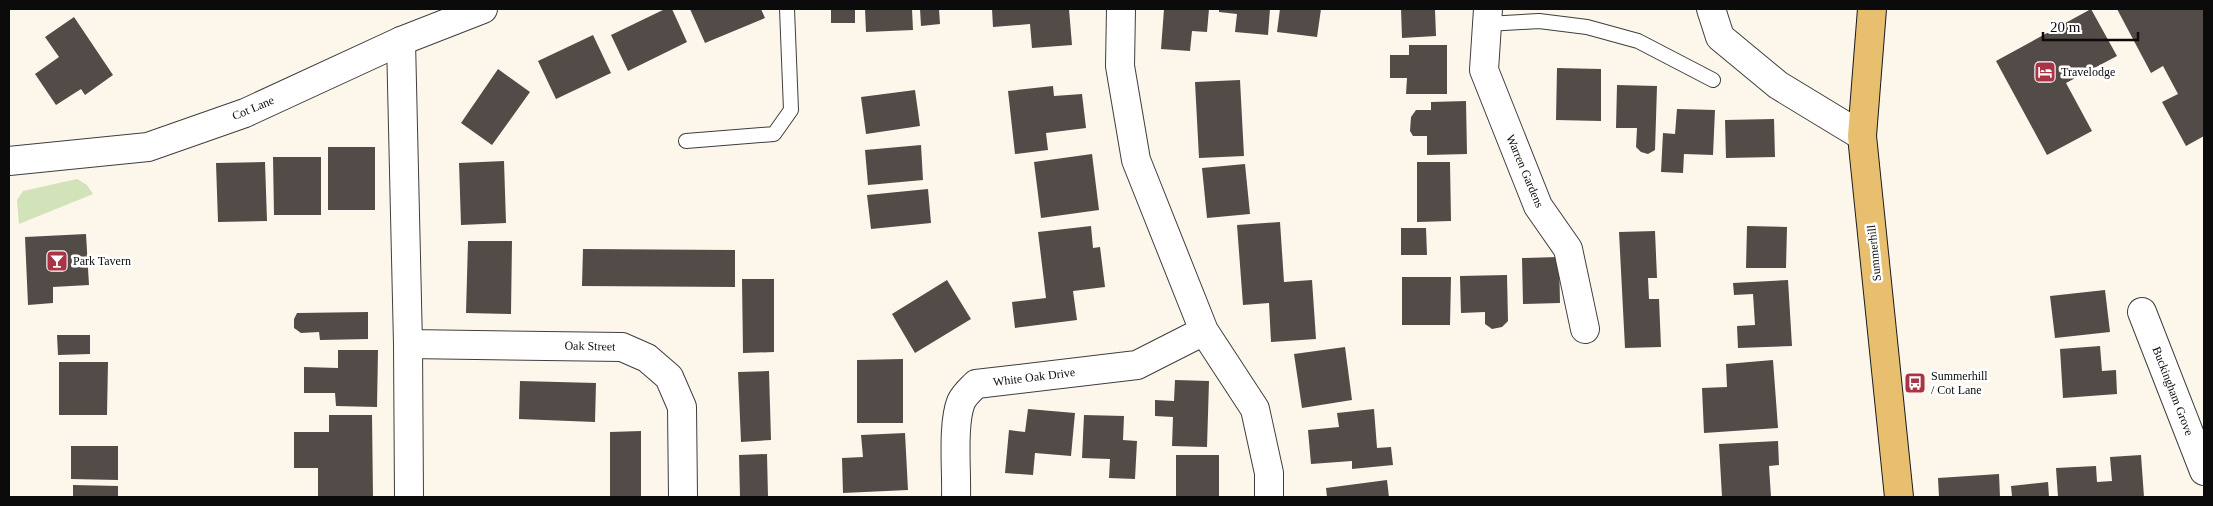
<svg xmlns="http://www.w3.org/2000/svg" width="2213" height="506" viewBox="0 0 2213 506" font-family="Georgia,serif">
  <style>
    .green { fill: #d2e2b9 }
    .building { fill: #524b48 }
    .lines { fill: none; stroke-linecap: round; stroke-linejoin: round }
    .service-casing { stroke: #3e3e3e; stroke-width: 16 }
    .minor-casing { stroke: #3e3e3e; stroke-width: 30 }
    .tertiary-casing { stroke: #3e3e3e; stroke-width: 30 }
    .primary-casing { stroke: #1c1c1c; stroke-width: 30 }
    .service { stroke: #fff; stroke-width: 14 }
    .minor { stroke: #fff; stroke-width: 28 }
    .tertiary { stroke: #fff; stroke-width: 28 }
    .primary { stroke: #e8bf6f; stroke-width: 28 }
    .labels { text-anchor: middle; stroke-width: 5; stroke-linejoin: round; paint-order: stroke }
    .poi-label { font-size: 12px; fill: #0b0b0b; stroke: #fff; text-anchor: start }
    .street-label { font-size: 12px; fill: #0b0b0b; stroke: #fff }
  </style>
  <rect width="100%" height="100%" fill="#fdf7eb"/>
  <path class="green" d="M77,179L87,185L93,194L19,224L17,200L23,191Z"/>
  <path class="building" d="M665,9H672L687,42L628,71L611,35Z
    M690,9H761L765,18L705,43Z
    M831,9H855V23H831Z
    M865,9H912L913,30L866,32Z
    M920,9H939L940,24L921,26Z
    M992,9H1069L1072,45L1032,48L1030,24L993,27Z
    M1164,9H1209L1207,32L1192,31L1190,51L1161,49Z
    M1219,9H1270L1268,35L1235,32L1237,14L1219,12Z
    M1280,9H1321L1317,37L1277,32Z
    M1401,9H1435L1436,36L1402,38Z
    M2091,9L2117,56L2066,83L2092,131L2047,155L1996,61Z
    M2117,9H2204V136L2186,146L2162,102L2178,94L2163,66L2151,73Z
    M74,17L113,75L85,95L81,89L56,105L35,74L59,57L45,37Z
    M593,35L611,73L556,99L538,61Z
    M1409,45H1447V94H1406L1407,78H1390V55H1409Z
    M1557,68L1601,69V121L1556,120Z
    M498,69L530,92L492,145L461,123Z
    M1240,80L1244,156L1199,158L1195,82Z
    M1617,85L1657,86L1655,150L1648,154L1641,152L1636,147L1637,128H1616Z
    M1053,86L1054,96L1082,94L1086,128L1046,133L1048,150L1015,154L1008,91Z
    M915,90L920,126L866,134L861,97Z
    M1466,101L1467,154L1427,155V136H1413L1410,131L1411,117L1416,110H1431V102Z
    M1677,109L1715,110L1713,155L1684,154L1683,173L1661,172L1663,133L1675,134Z
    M1774,119L1775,157L1726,158L1725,120Z
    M921,145L923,180L868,185L865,150Z
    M328,147H375V210H328Z
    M1092,154L1099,210L1041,218L1034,162Z
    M273,157H321V215H274Z
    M504,161L506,223L461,225L459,163Z
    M265,162L267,221L218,222L216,163Z
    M1417,162H1450L1451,221L1417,222Z
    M1245,164L1250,214L1207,218L1202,168Z
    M928,189L931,223L871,229L867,195Z
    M1280,222L1284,282L1312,280L1316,339L1271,342L1269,303L1243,305L1237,225Z
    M1091,226L1093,248L1100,247L1105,287L1073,291L1077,320L1015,328L1012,302L1046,298L1038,232Z
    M1747,226L1787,227L1786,268H1746Z
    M1401,228H1426L1427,255H1401Z
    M1655,231L1657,278H1648L1649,299H1659L1661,347L1625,348L1619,232Z
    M86,234L89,285L53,287V303L28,305L25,237Z
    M468,241H512L511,314L466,313Z
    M583,249L735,250V287L582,286Z
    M1559,257L1560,303L1523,304L1522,258Z
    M1507,275L1508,321L1502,327L1492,329L1485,324V312L1461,313L1460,276Z
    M1402,277H1451L1450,325H1402Z
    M742,279H774V352L743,353Z
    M947,280L971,319L915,353L892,314Z
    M1788,280L1792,346L1738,348L1737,326L1755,325L1753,294L1734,295L1733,283Z
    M2105,290L2110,332L2055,338L2050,296Z
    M368,312V339L320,340L319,332L301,333L294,328V319L297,313Z
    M57,335H90V354L58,355Z
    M2100,346L2102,371L2116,370L2117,394L2063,398L2060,349Z
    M1345,347L1352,400L1302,408L1294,354Z
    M338,350H378L377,407L336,406L335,393H304V367L338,368Z
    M903,359V423H857V360Z
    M1773,360L1778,428L1704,433L1702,388L1727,387L1726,364Z
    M59,362H108L107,415H59Z
    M769,371L771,440L741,442L738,372Z
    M1175,380L1209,381L1207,447L1172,446L1173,417L1155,416V400L1174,401Z
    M520,381L596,383L595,422L519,419Z
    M1028,409L1075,413L1071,456L1035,453L1033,475L1005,473L1009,430L1025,432Z
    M1374,409L1377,448L1391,447L1393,465L1352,469V461L1311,464L1308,430L1339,427L1337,413Z
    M329,415H372L373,497H318V468H294V432H329Z
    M1084,415L1124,416L1123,440L1137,441L1135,479L1109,478L1110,459L1082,458Z
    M641,431V497H610V432Z
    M905,433L908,490L843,493L842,458L863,457L861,435Z
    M1778,441L1779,465L1769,466L1771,497H1722L1719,444Z
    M71,446H118V480L71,479Z
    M767,454L768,497H740L739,455Z
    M1176,455H1219V497H1176Z
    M2141,455L2144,497H2058L2056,468L2096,466L2097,482L2112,481L2110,457Z
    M1999,474L2000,497H1939L1938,478Z
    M1387,480L1389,497H1327L1326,488Z
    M2048,482L2049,497H2012L2011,486Z
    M73,485L118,486V497H73Z"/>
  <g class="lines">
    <g class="service-casing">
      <path id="service" d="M1487,24L1539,21L1587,27L1638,41L1713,80
        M686,141L774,134L791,110L787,9"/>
    </g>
    <g class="minor-casing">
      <path id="minor" d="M1121,9L1120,66L1136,160L1204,331L1255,409L1269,473V497
        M1488,9L1484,70L1538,206L1568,249L1585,329
        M401,41L408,344L409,497
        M2142,312L2204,471
        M408,344L622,347L647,358L669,377L682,407L683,497
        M956,497C957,472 952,425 961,402C964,395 970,390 976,384L1137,365L1204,331"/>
    </g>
    <g class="tertiary-casing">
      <path id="tertiary" d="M1711,9L1720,37L1778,85L1862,136
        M9,161L148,147L245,113L401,41L483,9"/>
    </g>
    <g class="primary-casing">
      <path id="primary" d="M1872,9L1862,136L1899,497"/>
    </g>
    <use href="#service" class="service"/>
    <use href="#minor" class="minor"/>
    <use href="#tertiary" class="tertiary"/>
    <use href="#primary" class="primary"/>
  </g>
  <defs>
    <g id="hotel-square" transform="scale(1.125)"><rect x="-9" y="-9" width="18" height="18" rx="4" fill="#a93445" stroke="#fff"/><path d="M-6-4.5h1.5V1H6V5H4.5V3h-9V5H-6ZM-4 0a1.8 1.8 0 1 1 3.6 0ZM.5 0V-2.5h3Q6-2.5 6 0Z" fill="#fff"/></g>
    <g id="bar-square" transform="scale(1.125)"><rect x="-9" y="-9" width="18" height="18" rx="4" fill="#a93445" stroke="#fff"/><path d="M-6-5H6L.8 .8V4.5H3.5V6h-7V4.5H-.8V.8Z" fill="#fff"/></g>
    <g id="bus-square" transform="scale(1.125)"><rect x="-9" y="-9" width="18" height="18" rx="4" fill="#a93445" stroke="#fff"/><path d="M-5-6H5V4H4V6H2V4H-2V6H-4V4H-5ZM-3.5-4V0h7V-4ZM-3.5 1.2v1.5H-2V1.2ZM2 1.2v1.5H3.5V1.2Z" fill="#fff"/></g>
  </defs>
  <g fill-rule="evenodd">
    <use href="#hotel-square" x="2045" y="72"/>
    <use href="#bar-square" x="57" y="261"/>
    <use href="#bus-square" x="1915" y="383"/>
  </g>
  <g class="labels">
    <g class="poi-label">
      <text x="2061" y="76">Travelodge</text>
      <text x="73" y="265">Park Tavern</text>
      <text x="1931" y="380">Summerhill<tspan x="1931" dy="14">/ Cot Lane</tspan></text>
    </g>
    <g class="street-label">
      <text transform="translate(253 108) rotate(-23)" y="4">Cot Lane</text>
      <text transform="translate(1525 171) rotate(67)" y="4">Warren Gardens</text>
      <text transform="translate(1874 253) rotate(-96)" y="4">Summerhill</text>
      <text transform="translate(590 346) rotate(1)" y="4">Oak Street</text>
      <text transform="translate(1034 377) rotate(-7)" y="4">White Oak Drive</text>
      <text transform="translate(2173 391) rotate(69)" y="4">Buckingham Grove</text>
    </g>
  </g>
  <rect width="2213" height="506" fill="none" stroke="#0b0b0b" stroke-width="20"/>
  <path d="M2043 32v8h95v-8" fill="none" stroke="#0b0b0b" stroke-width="2.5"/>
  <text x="2050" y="32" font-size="15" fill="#0b0b0b" stroke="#ffffff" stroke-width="4" paint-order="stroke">20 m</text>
</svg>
